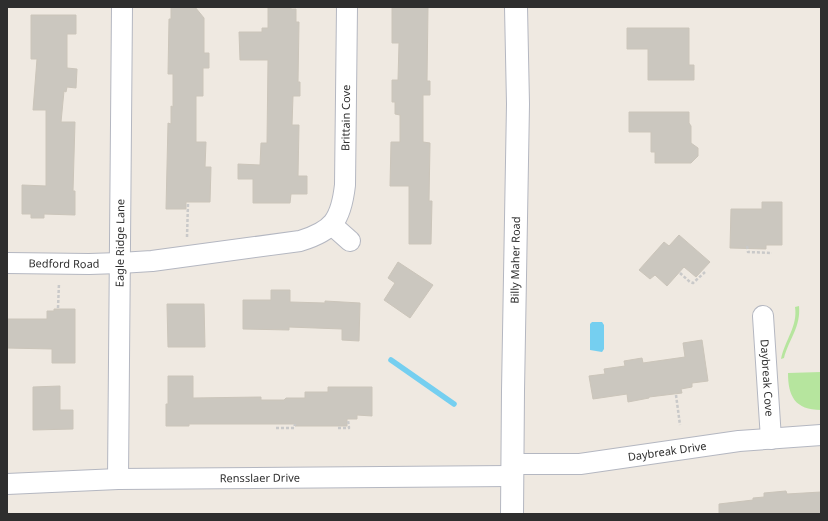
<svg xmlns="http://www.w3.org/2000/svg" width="828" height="521" viewBox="0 0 828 521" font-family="'Noto Sans',sans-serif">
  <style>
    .green { fill: #b6e59e }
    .water { fill: #75cff0 }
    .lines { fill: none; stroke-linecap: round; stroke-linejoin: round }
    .stream { stroke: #75cff0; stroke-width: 5.5 }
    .building { fill: #cbc7bf; stroke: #cbc5ba }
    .minor-casing { stroke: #b4b7c1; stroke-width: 22 }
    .secondary-casing { stroke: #b4b7c1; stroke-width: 24 }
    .path { stroke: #c9c9c9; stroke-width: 2.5; stroke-dasharray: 3 2; stroke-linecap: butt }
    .minor { stroke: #fff; stroke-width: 20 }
    .secondary { stroke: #fff; stroke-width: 22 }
    .labels { text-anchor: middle; stroke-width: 3; stroke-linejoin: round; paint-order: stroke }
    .street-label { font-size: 11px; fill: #2e2e2e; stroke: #fff }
  </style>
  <rect width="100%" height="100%" fill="#efe9e1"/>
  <path class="green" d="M799,306C801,327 789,339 784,358L781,359C785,340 798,326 795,307Z
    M821,372V410C795,410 788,396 788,373Z"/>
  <path class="water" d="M592,322H602L604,325V349L602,352L590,350V324Z"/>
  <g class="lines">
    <path class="stream" d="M391,360L454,404"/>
  </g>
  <path class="building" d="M171,7H195L204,18V53H209V68H203V96H196V142H206L205,167H211L210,202H186V209H166L168,123L171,124V106L173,107V74H168L169,19H171Z
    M268,7H291V9H296V22H299L298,82H300V96H293L292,125H299L298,176H307V194H291L290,203H253V179H238V164L260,165L261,143H267L268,60H240L239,32H262V28H268Z
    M392,7H428L427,81H430V95H423V142L430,143L429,201H432L431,244H409V186H390L391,142H400V115L395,114V102H392V80H398L399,43H392Z
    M31,15H76V34H67V68L77,69L76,88L67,87L66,92L64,91L61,122H75L73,191H75V215L44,214V218H31V214H22V185L46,186V110H33L37,59H31Z
    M627,28H689V65H694V80H648V49H627Z
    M629,112H689V123L691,126V143L698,148V156L691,163H655V152H651V132H629Z
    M762,202H782V245H766V249L730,248L731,209H762Z
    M679,235L710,262L696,277L684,267L667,286L655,275L650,279L639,270L664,242L669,246Z
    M398,262L433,285L410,318L384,300L395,283L388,278Z
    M271,290H290V302L325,303V301L360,303L359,341L342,340V329L289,327V330L243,329V300H271Z
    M167,304H204L205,347H168Z
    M54,309H75V363H52V349L7,348V319H47V311H54Z
    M702,340L708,381L692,383V387L681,389L682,393L649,397V398L628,402L627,394L593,399L589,376L605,374L604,369L625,366L624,361L642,358L643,363L685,357L683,343Z
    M168,376H193V398L261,397V400H284L286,398H305V392H328V387H372V416L357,415V419H347V426H295V424H189V426H166V404H168Z
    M60,386V410H73V429L33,430V387Z
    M786,491L787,494L821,492V514H719V504L753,500V498L764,497V493Z"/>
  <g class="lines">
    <g class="minor-casing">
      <g id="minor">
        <path d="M332,225L350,241"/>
        <path id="s1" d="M7,263L89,264L120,263L152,261L300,241C333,231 341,220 345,185L347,7"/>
        <path id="s2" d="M763,316L771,439"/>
        <path id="s3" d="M513,464H580L739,441L821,435"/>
        <path id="s4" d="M118,479L122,7"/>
        <path id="s5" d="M7,484L118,479L513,476"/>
      </g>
    </g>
    <g class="secondary-casing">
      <g id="secondary">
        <path id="s6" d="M512,514L513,391L518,104L516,7"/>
      </g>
    </g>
    <path class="path" d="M187,237L188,203
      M747,246L748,252L772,253
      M680,273L690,282L693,283L705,272
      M58,308L59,283
      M676,395L680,425
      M276,428H294L295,424
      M338,428H349L348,420"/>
    <use href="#minor" class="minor"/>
    <use href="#secondary" class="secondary"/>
  </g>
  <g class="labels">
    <g class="street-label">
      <text dy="4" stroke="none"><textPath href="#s1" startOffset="440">Brittain Cove</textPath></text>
      <text dy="4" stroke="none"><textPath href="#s4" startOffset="236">Eagle Ridge Lane</textPath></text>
      <text dy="4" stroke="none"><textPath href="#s6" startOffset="254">Billy Maher Road</textPath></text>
      <text dy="4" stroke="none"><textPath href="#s1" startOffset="57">Bedford Road</textPath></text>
      <text dy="4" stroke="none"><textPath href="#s2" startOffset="62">Daybreak Cove</textPath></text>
      <text dy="4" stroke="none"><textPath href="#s3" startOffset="155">Daybreak Drive</textPath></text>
      <text dy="4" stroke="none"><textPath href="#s5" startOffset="253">Rensslaer Drive</textPath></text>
    </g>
  </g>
  <rect width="828" height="521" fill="none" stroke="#2e2e2e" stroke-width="16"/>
</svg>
